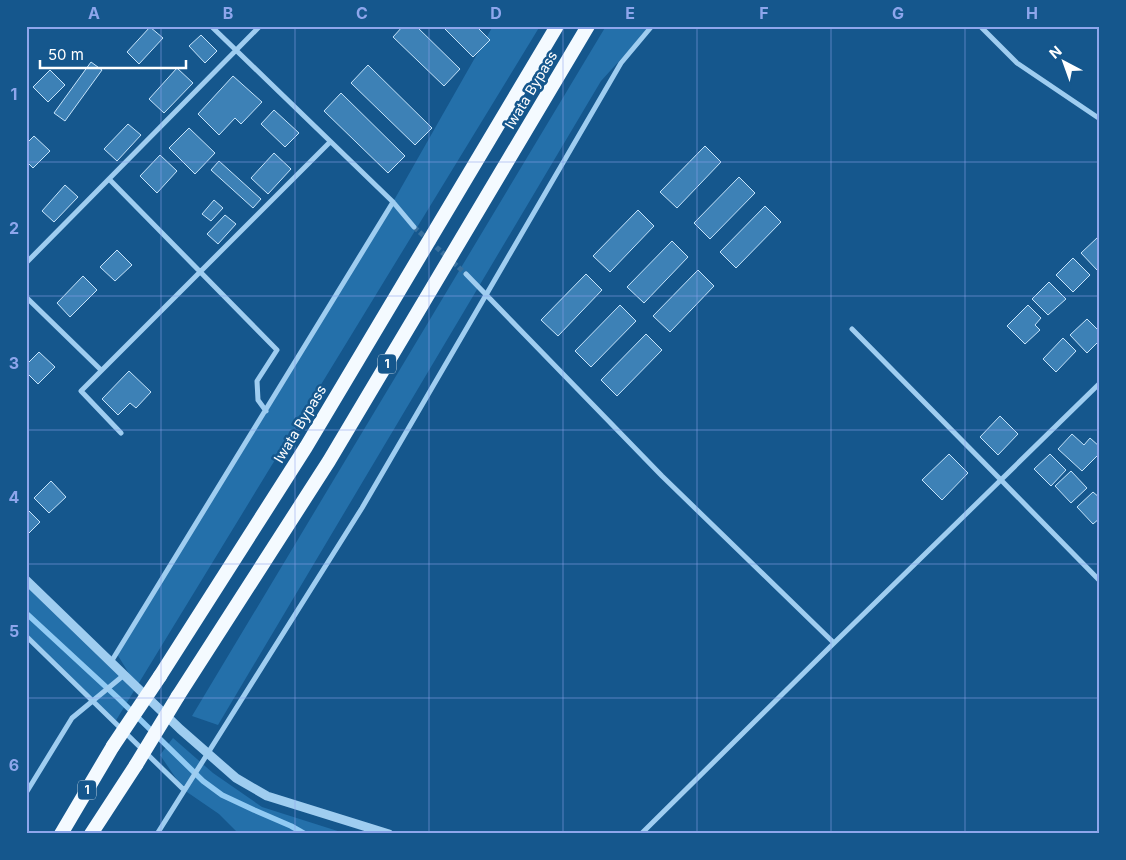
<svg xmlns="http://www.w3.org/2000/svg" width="1126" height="860" viewBox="0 0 1126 860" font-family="Inter,sans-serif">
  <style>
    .green { fill: #2470aa }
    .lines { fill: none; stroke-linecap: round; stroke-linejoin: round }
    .stream { stroke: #91caf3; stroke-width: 5.5 }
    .building { fill: #3d81b6; stroke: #c6e4fb }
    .minor-tunnel { stroke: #38709e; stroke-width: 5; stroke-dasharray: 5 2.5; stroke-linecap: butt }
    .minor { stroke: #9fcdf0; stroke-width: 5 }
    .tertiary { stroke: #9fcdf0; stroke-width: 9 }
    .trunk { stroke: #f4faff; stroke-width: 14 }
    .trunk-bridge { stroke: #f4faff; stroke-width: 14 }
    .grid { fill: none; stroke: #8ea6ec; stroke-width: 1; stroke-opacity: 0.55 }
    .labels { text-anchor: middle; stroke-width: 5; stroke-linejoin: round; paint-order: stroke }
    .shield { fill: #15578d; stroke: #b9cddd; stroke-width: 1 }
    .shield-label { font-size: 12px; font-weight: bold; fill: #fff }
    .street-label { font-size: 14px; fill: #fff; stroke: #15578d }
    .neatline { fill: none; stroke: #8ea6ec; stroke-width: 2 }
    .grid-label { font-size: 16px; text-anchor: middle; font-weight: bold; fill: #8ea6ec }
  </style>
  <rect width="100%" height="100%" fill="#15578d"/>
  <path class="green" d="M493,26H540L115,722L26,633V580L136,685L117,654L393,202Z
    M606,26H651L601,81L218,725L192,716Z
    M173,738L213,773L262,807L347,834H239L219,814L184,790L160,755Z"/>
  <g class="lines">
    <path class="stream" d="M26,613L118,698L203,781L222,795L254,810L291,826L305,834"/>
  </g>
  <path class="building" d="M403,26H416L460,69L444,86L393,37Z
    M442,26H476L490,40L473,57Z
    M150,27L163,38L139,64L127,52Z
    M201,35L217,51L205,63L189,46Z
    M91,62L102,70L65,121L54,113Z
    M368,65L432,128L415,145L351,83Z
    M177,68L193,83L164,113L149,99Z
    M50,70L65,85L48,102L33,87Z
    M233,76L262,102L241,124L235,118L219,135L198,114Z
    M341,93L405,156L388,173L324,111Z
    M274,110L299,133L285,147L261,124Z
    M128,124L141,135L117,161L104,149Z
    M189,128L215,153L195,174L169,148Z
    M34,136L50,151L33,168L26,161V144Z
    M705,146L721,162L677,208L660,192Z
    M274,153L291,169L268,194L251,178Z
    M160,155L177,171L157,193L140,176Z
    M219,161L261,199L253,208L211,170Z
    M739,177L755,193L710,239L694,223Z
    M65,185L78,197L54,222L42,211Z
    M214,200L223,208L211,221L202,214Z
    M765,206L781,222L736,268L720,252Z
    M638,210L654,226L610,272L593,256Z
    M225,215L236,224L218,244L207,234Z
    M1098,237L1100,239V268L1097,270L1081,253Z
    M672,241L688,257L644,303L627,287Z
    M117,250L132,265L115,281L100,267Z
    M1073,258L1090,275L1073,292L1056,275Z
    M698,270L714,286L670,332L653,316Z
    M586,274L602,290L558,336L541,320Z
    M83,276L97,290L70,317L57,303Z
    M1049,282L1066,299L1048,315L1032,299Z
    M620,305L636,321L591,367L575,351Z
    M1028,305L1041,318L1035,325L1040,330L1025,344L1007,326Z
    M1087,319L1100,332V340L1087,353L1070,335Z
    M646,334L662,350L617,396L601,380Z
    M1063,338L1076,351L1056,372L1043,359Z
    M39,352L55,367L38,384L26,372V365Z
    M129,371L151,392L136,408L130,403L118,415L102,399Z
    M1000,416L1018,434L998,455L980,437Z
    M1072,434L1084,445L1090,438L1100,447V453L1082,471L1058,449Z
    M949,454L968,473L942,500L922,480Z
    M1050,454L1066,470L1051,486L1034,469Z
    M1071,471L1087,488L1071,503L1055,486Z
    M51,481L66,497L49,513L34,498Z
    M1093,492L1100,498V518L1093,524L1077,507Z
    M26,508L40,522L26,536Z"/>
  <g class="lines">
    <path class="minor-tunnel" d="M414,227L466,274"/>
    <path class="minor" d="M211,26L393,202L414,227
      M980,26L1017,63L1100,119
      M109,179L277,350L257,381L258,400L266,411
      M26,263L260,26
      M466,274L662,476L834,643
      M26,297L101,370
      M852,329L1001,480L1100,581
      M121,433L81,391L330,142
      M26,636L184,790
      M111,662L393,202
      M26,793L72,718L124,675
      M157,834L362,508L621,63L652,26
      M641,834L834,643L1100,383
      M1098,834L1100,832"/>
    <path class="tertiary" d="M26,580L180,729L236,778L267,796L389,834"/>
    <path class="trunk" d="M160,676L306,447L557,26
      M178,696L329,461L588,26
      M61,834L113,746
      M91,834L136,765"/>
    <path class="trunk-bridge" d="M113,746L160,676
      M136,765L178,696"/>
  </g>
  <path class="grid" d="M161,26V834M295,26V834M429,26V834M563,26V834M697,26V834M831,26V834M965,26V834M26,162H1100M26,296H1100M26,430H1100M26,564H1100M26,698H1100"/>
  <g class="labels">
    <g class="shield">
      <rect x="378" y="354.5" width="18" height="19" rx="4"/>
      <rect x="78" y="780.5" width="18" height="19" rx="4"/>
    </g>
    <g class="shield-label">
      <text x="387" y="368">1</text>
      <text x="87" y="794">1</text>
    </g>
    <g class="street-label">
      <text transform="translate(531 90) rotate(-59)" y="5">Iwata Bypass</text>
      <text transform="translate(300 424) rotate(-59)" y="5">Iwata Bypass</text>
    </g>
  </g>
  <rect width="1126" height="860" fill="none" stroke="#15578d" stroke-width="55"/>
  <g transform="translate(1064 62) rotate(319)" stroke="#15578d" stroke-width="4" paint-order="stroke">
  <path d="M0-4L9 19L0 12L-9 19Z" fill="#ffffff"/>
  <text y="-8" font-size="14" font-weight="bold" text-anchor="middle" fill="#ffffff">N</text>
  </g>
  <path d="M40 60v8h146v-8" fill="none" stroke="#ffffff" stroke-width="2.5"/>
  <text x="48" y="60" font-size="15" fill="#ffffff" stroke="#15578d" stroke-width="4" paint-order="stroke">50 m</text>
  <rect x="28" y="28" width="1070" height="804" class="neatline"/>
  <g class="grid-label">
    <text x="94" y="19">A</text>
    <text x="228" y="19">B</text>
    <text x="362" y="19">C</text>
    <text x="496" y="19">D</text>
    <text x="630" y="19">E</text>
    <text x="764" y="19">F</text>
    <text x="898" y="19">G</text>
    <text x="1032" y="19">H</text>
    <text x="14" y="100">1</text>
    <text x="14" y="234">2</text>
    <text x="14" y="369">3</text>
    <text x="14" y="503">4</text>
    <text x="14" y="637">5</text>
    <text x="14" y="771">6</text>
  </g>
</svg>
